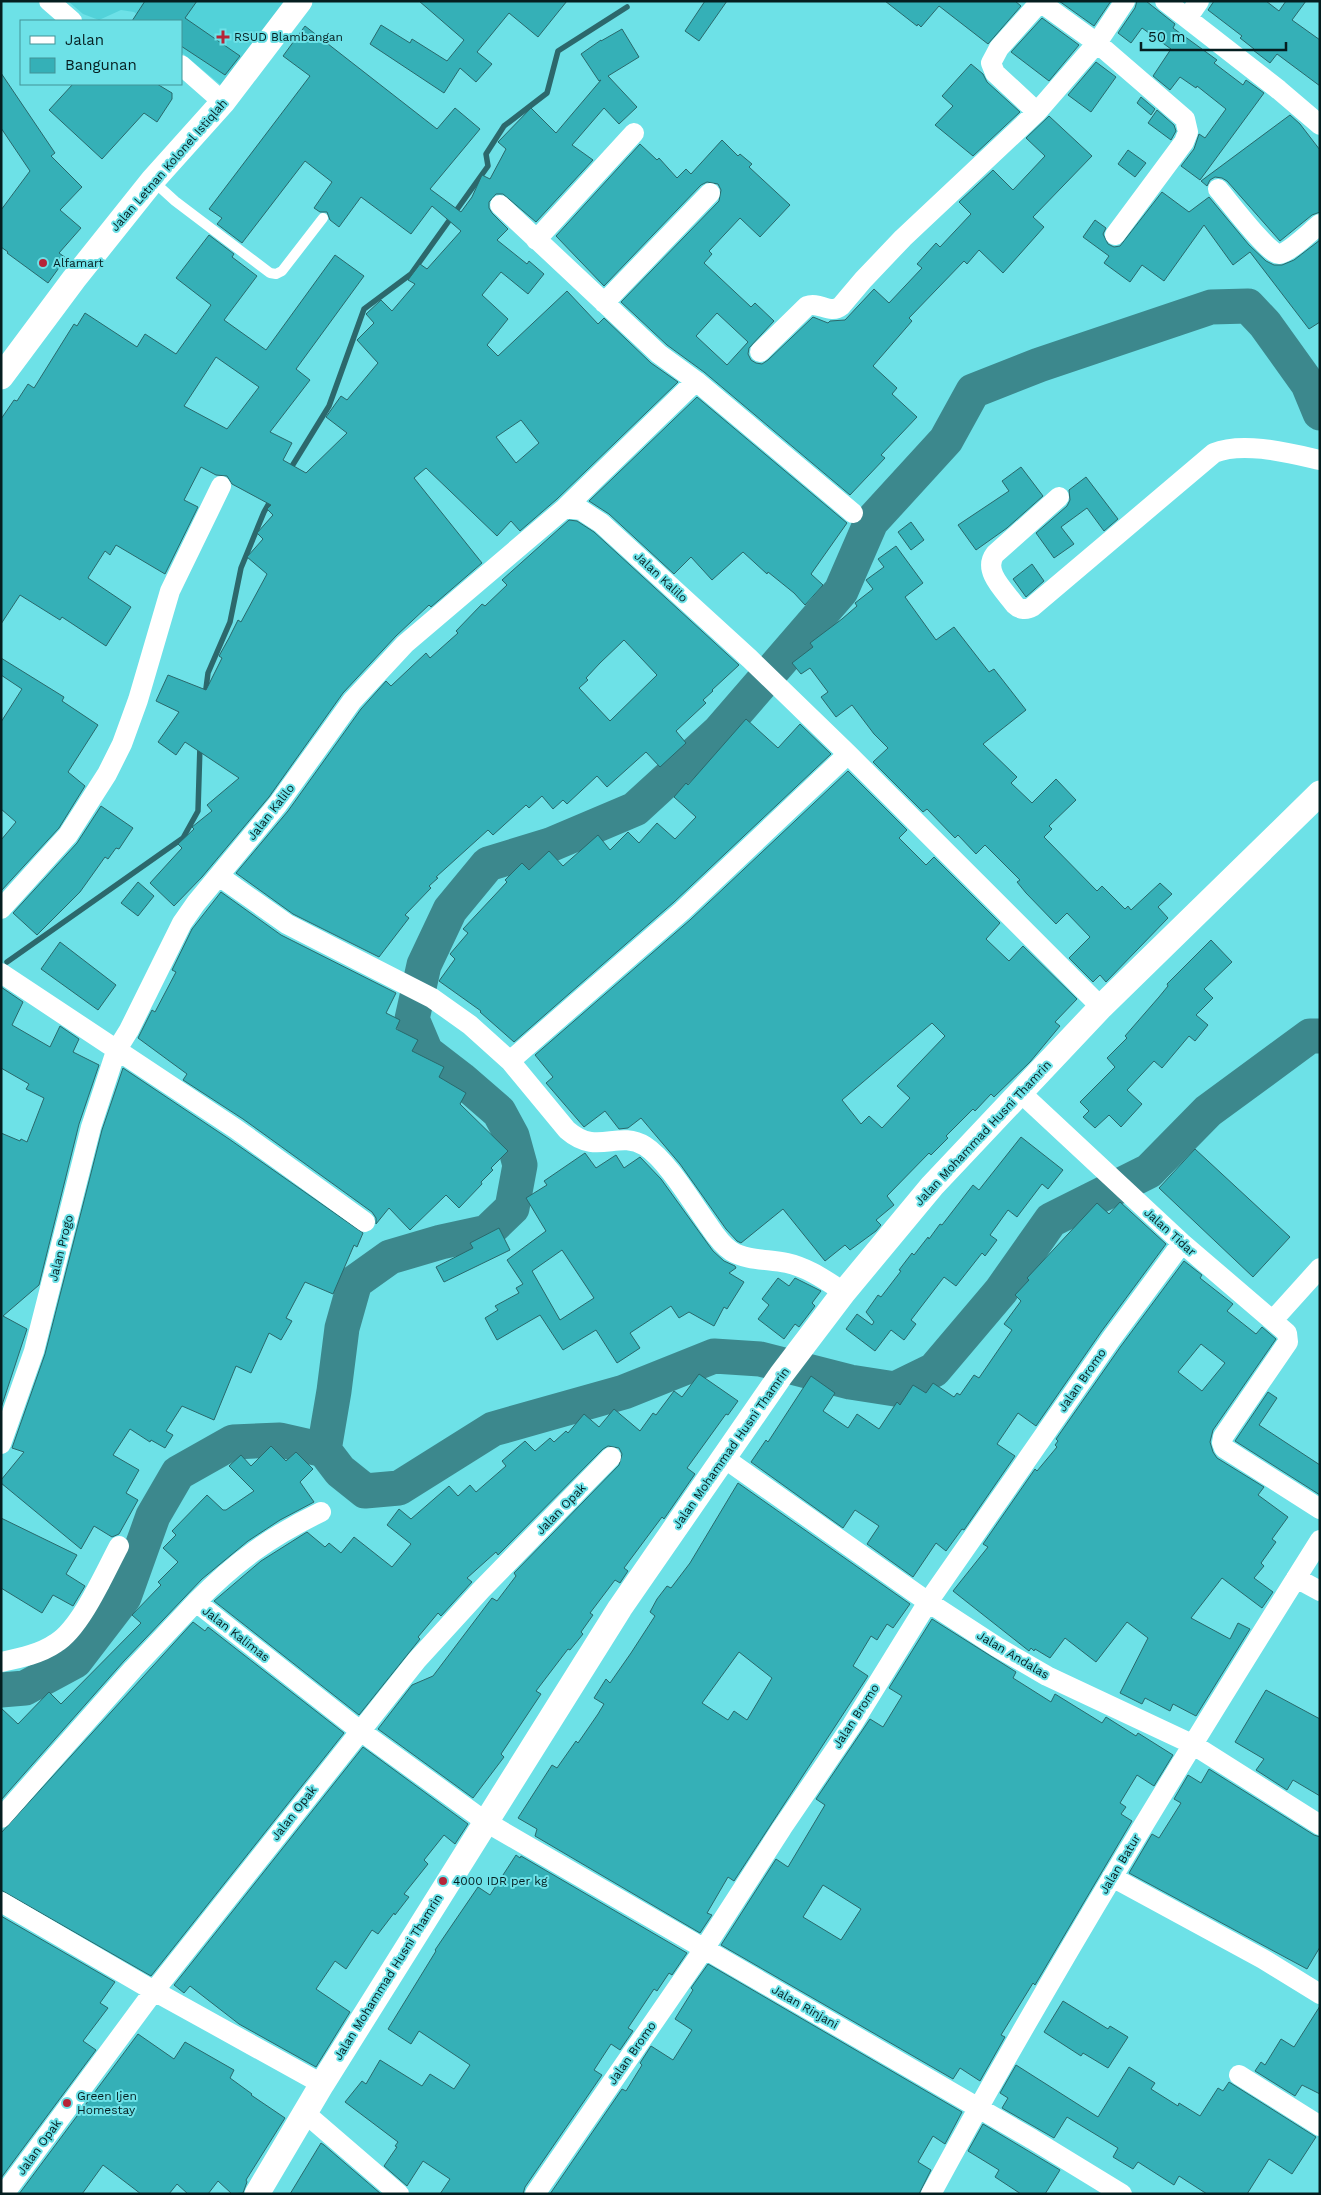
<svg xmlns="http://www.w3.org/2000/svg" width="1321" height="2195" viewBox="0 0 1321 2195" font-family="'Work Sans',sans-serif">
  <style>
    .built { fill: #52d2d9 }
    .lines { fill: none; stroke-linecap: round; stroke-linejoin: round }
    .stream { stroke: #2c686c; stroke-width: 5.5 }
    .river { stroke: #3c888d; stroke-width: 35 }
    .building { fill: #35b0b7; stroke: #2a686b; fill-rule: evenodd }
    .service { stroke: #fff; stroke-width: 10 }
    .minor { stroke: #fff; stroke-width: 20 }
    .tertiary { stroke: #fff; stroke-width: 25 }
    .poi-dot { fill: #b62437; stroke: #6de1e7; stroke-width: 2 }
    .labels { text-anchor: middle; stroke-width: 4; stroke-linejoin: round; paint-order: stroke }
    .poi-label { font-size: 12px; fill: #051e20; stroke: #6de1e7; text-anchor: start }
    .street-label { font-size: 12px; fill: #051e20; stroke: #6de1e7 }
  </style>
  <rect width="100%" height="100%" fill="#6de1e7"/>
  <path class="built" d="M68,1H291L227,90L181,52V21H145L134,12L121,10L99,20L83,14Z"/>
  <g class="lines">
    <path class="stream" d="M289,471L329,406L364,309L411,274L488,166L486,154L504,126L547,93L558,51L627,7
      M205,696L208,673L230,622L241,568L264,512L272,498
      M7,962L183,838L198,811L200,745"/>
    <path class="river" d="M324,1450L334,1391L342,1328L355,1282L390,1257L441,1242L487,1232L512,1208L520,1165L512,1136L499,1112L461,1079L426,1052L412,1019L424,965L450,910L488,864L550,845L635,809L719,732L841,591L871,522L946,440L973,391L1039,365L1211,307L1248,306L1265,324L1308,384L1320,413
      M1,1690L25,1688L75,1661L124,1597L153,1516L178,1473L233,1442L280,1440L324,1450L340,1471L365,1491L399,1488L493,1429L624,1392L714,1356L760,1359L850,1382L895,1389L934,1370L1001,1291L1051,1220L1149,1171L1208,1111L1310,1036H1320"/>
  </g>
  <path class="building" d="M145,1H197L185,18L240,56L225,75L181,46V21H132Z
    M419,1H567L538,37L509,13L477,52L492,64L476,82L460,68L444,93L370,44L381,25L410,43L412,39L447,61L464,40Z
    M705,1H727L699,41L685,31Z
    M885,1H1015L1021,6L988,44L939,6L921,27L918,24L917,26Z
    M1059,1H1111L1094,26Z
    M1137,1H1146L1175,24L1173,28L1217,60L1214,63L1243,85L1246,80L1264,93L1200,180L1181,166L1194,149L1199,134L1205,138L1226,109L1197,86L1196,88L1180,77L1170,90L1153,76L1171,49L1142,28L1131,43L1118,33L1135,8Z
    M1214,1H1266L1279,11L1286,1H1306L1292,20L1320,40V86L1277,54L1270,63L1253,50L1254,49L1240,38L1242,36L1208,10Z
    M1042,18L1079,45L1049,81L1011,52Z
    M305,26L437,129L455,108L480,129L430,189L461,212L472,197L482,175L490,179L506,149L498,142L531,108L556,133L601,80L599,81L581,54L601,40V41L622,29L639,57L608,76L637,107L619,124L604,108L572,145L593,160L536,222L503,194H496L489,202V208L492,213L508,229L497,240L527,264L529,261L544,274L528,294L501,272L482,295L508,319L487,345L498,356L567,291L598,324L604,318L651,363L678,382L557,499L520,531L511,521L497,536L426,468L414,478L482,563L431,607L429,605L396,636L343,693L269,797L202,877L174,906L150,883L182,848L178,844L194,829L192,827L212,811L207,805L239,778L185,742L176,755L158,742L179,712L156,701L168,675L206,690L222,658L219,656L229,638L238,620L241,622L267,574L247,557L263,539L257,533L273,515L267,509L271,505L232,484L227,476L216,475L201,467L184,500L198,507L165,574L116,545L110,555L105,551L89,576L88,578L131,607L106,646L62,617L60,620L20,595L1,624V419L14,400L17,401L28,384L34,388L74,324L77,326L85,313L137,347L145,334L176,354L211,305L176,278L209,235L234,254L232,257L257,276L224,320L266,350L335,255L364,276L296,369L310,380L270,432L292,443L283,460L306,473L347,433L326,417L341,396L347,400L378,363L357,340L374,323L366,314L381,300L392,311L415,284L408,280L420,264L427,269L461,231L432,206L411,234L361,197L339,227L330,220L327,212H320L314,208L332,182L305,161L242,243L217,224L222,218L209,209L310,76L283,56ZM216,357L259,387L227,429L184,406ZM521,420L539,443L516,463L496,437Z
    M1096,62L1116,77L1091,112L1068,95Z
    M971,64L983,74L987,82L1020,112L973,156L935,125L953,106L942,96Z
    M1,73L55,153L51,156L82,187L60,210L81,228L59,253L66,258L48,283L7,253L8,252L1,247V210L30,171L1,128Z
    M73,84H157L172,93V99L157,122L144,113L102,159L49,110Z
    M1141,97L1155,109L1151,115L1137,103Z
    M1157,110L1174,125L1176,131L1171,140L1148,123Z
    M1290,115L1300,124L1320,150V212L1312,215L1280,241L1227,181L1222,178L1215,177L1210,180L1207,186L1201,181Z
    M1049,116L1092,156L1033,217L1044,227L1003,273L979,250L967,264L964,261L909,318L912,321L873,366L897,388L892,394L917,417L881,455L885,458L850,495L704,372L667,345L621,302L719,201L721,190L718,184L707,182L701,185L604,286L556,236L640,144L657,160L659,158L677,178L686,169L691,174L722,140L738,156L740,154L752,164L749,167L790,205L760,237L740,218L709,251L712,254L704,263L751,307L755,303L774,321L749,348L748,354L751,360L756,363L762,364L768,360L813,317L828,323L830,321L845,320L874,289L889,303L922,268L917,264L936,243L940,247L971,214L959,202L993,170L1013,190L1045,156L1026,138ZM717,313L748,342L727,365L696,336Z
    M1128,150L1146,163L1135,177L1118,164Z
    M1162,192L1189,212L1209,197L1249,245L1266,261L1274,265H1282L1294,260L1320,240V322L1309,329L1250,252L1233,265L1204,225L1164,281L1142,265L1130,282L1104,263L1109,256L1083,237L1095,220L1106,228L1103,234L1108,244L1114,247L1120,246Z
    M697,397L847,523L811,574L823,585L805,605L794,593L768,572L767,574L743,552L712,580L691,557L674,574L609,514L589,501Z
    M1021,467L1043,496L1007,528L976,550L958,525L1009,491L1002,481Z
    M1086,477L1118,519L1104,531L1087,508L1061,527L1074,544L1054,558L1036,533L1067,506L1070,500L1069,490Z
    M569,520L577,521L594,532L739,665L712,690L713,691L703,700L706,703L676,731L686,743L660,767L646,752L607,787L597,776L567,804L563,800L553,809L542,796L529,808L526,805L493,835L488,830L436,877L438,878L429,886L431,888L405,915L409,918L379,957L293,914L236,873L288,811L361,709L386,681L391,686L426,653L430,658L458,633L456,631L482,604L485,606L507,585L502,580ZM624,640L657,675L610,721L579,688L588,680L586,678L600,663Z
    M911,522L924,540L911,550L898,532Z
    M896,546L923,583L905,597L936,640L954,627L989,672L994,669L1026,710L983,744L1017,777L1011,783L1032,803L1056,779L1076,800L1049,826L1052,829L1044,837L1097,891L1102,886L1125,909L1128,906L1131,910L1160,883L1172,894L1158,907L1168,918L1106,982L1100,975L1093,982L1069,958L1090,937L1067,913L1056,924L1026,893L1017,882L1020,880L985,845L976,854L958,835L955,838L927,809L923,812L873,762L888,748L874,734L852,705L836,717L821,697L828,692L810,668L801,674L792,663L813,647L810,643L842,619L857,606L855,603L873,589L866,580L884,567L878,559Z
    M1032,564L1044,581L1026,597L1013,579Z
    M1,658L64,697L62,701L98,725L68,772L85,786L59,828L1,891V840L16,822L1,809V722L22,689L1,675Z
    M746,719L778,748L800,724L831,754L674,902L514,1042L480,1012L481,1011L439,981L455,959L450,954L468,933L463,929L507,882L505,880L522,863L529,870L549,851L563,866L598,835L610,850L628,832L639,843L657,823L675,839L696,817L674,797L686,783L688,785Z
    M848,771L907,830L899,838L926,865L934,857L1000,923L986,939L1009,961L1023,946L1077,999L1055,1022L1060,1026L1030,1062L994,1097L991,1094L975,1111L973,1109L946,1136L948,1138L931,1155L929,1153L887,1196L894,1205L876,1220L881,1225L876,1231L850,1250L845,1245L825,1261L783,1209L741,1243L737,1241L726,1229L680,1164L641,1118L628,1128L619,1129L605,1111L584,1127L546,1083L553,1077L535,1055L690,920ZM932,1023L945,1036L897,1086L910,1098L882,1128L869,1116L861,1124L842,1100Z
    M101,806L133,828L119,849L116,848L108,859L105,857L80,892L37,935L13,913L77,843Z
    M138,882L154,896L138,916L121,903Z
    M221,892L281,935L396,993L386,1013L400,1020L396,1029L418,1040L412,1051L444,1067L439,1077L466,1093L460,1104L508,1151L491,1168L493,1170L481,1182L482,1184L459,1208L446,1195L410,1230L389,1208L376,1224V1218L372,1212L243,1119L183,1080L187,1074L138,1038L152,1010L155,1012L176,972L172,970L192,929Z
    M1211,940L1232,962L1204,989L1213,998L1196,1015L1208,1025L1195,1041L1189,1036L1162,1068L1154,1061L1127,1090L1142,1104L1121,1127L1109,1115L1095,1128L1083,1117L1089,1111L1080,1102L1115,1067L1107,1058L1127,1038L1125,1036L1159,997L1168,986L1167,984Z
    M60,942L116,985L98,1010L41,969Z
    M1,987L23,1002L12,1025L50,1047L60,1026L79,1039L73,1052L99,1065L79,1124L39,1285L3,1316L27,1329L1,1408V1133L20,1141L21,1139L27,1142L44,1098L26,1089L29,1084L1,1068Z
    M123,1068L229,1139L363,1233L357,1247L354,1245L333,1294L305,1282L286,1318L292,1321L281,1340L269,1333L251,1373L236,1366L214,1420L182,1406L166,1431L173,1435L165,1448L151,1440L150,1442L130,1429L113,1455L139,1470L126,1493L138,1500L119,1534L112,1537L94,1526L81,1549L1,1483V1480L24,1452L12,1448L45,1354L102,1130Z
    M1021,1137L1063,1170L1048,1189L1042,1184L1017,1217L1008,1210L990,1235L997,1240L985,1256L982,1253L956,1286L944,1277L911,1320L916,1324L904,1340L891,1330L875,1351L846,1329L857,1314L872,1325L874,1322L866,1312L878,1295L881,1297L901,1271L899,1270L912,1253L914,1255L928,1237L929,1239L940,1224L942,1225L973,1185L979,1190Z
    M1195,1149L1290,1237L1253,1277L1159,1188Z
    M585,1153L596,1168L616,1155L624,1168L640,1157L661,1179L713,1251L724,1261L735,1266L736,1268L729,1273L744,1282L727,1309L724,1307L714,1326L689,1312L679,1318L671,1306L630,1333L640,1348L617,1363L596,1330L563,1350L540,1315L497,1340L485,1318L498,1310L495,1306L519,1293L516,1288L523,1284L507,1260L546,1231L526,1198L547,1185L544,1181ZM562,1250L594,1298L560,1320L532,1271Z
    M1120,1202L1166,1244L1101,1332L1036,1426L1018,1413L997,1444L1015,1456L964,1530L962,1529L946,1551L936,1543L913,1577L867,1544L879,1526L855,1510L843,1528L751,1462L766,1440L768,1442L811,1376L835,1393L823,1411L848,1428L857,1414L879,1429L897,1402L900,1405L913,1385L926,1393L933,1383L954,1397L957,1393L960,1395L974,1375L979,1378L1012,1330L1004,1324L1021,1301L1015,1295L1029,1280L1027,1278L1097,1203L1109,1214Z
    M499,1228L510,1250L444,1282L436,1267L473,1248L470,1243Z
    M1184,1261L1202,1275L1200,1278L1233,1304L1227,1311L1256,1334L1262,1327L1276,1339L1213,1430L1210,1442L1213,1452L1217,1458L1264,1487L1258,1495L1288,1517L1272,1539L1276,1542L1261,1563L1264,1566L1254,1578L1273,1592L1262,1608L1222,1578L1191,1618L1230,1639L1238,1623L1250,1629L1196,1716L1173,1704L1170,1711L1145,1698L1142,1704L1120,1693L1148,1638L1127,1622L1096,1662L1065,1638L1050,1658L1035,1649L1034,1651L1031,1648L1029,1651L953,1591L988,1547L983,1544L1035,1469L1037,1471L1057,1447L1055,1445L1058,1441L1056,1439L1121,1346ZM1201,1344L1225,1363L1202,1391L1178,1372Z
    M778,1278L789,1286L795,1278L821,1291L812,1303L815,1306L799,1327L795,1324L784,1339L758,1319L769,1305L762,1299Z
    M699,1374L738,1401L728,1415L726,1414L687,1468L695,1474L664,1519L662,1517L624,1568L628,1571L620,1583L615,1580L590,1613L593,1615L581,1632L583,1634L570,1650L568,1649L536,1691L541,1694L501,1754L504,1757L473,1798L378,1729L412,1685L433,1676L492,1598L497,1601L516,1576L514,1573L619,1465L622,1454L619,1448L608,1446L603,1449L498,1555L496,1552L467,1578L472,1582L441,1616L438,1613L418,1637L420,1639L359,1715L214,1601L261,1561L307,1532L325,1547L329,1543L341,1553L354,1537L392,1567L411,1544L387,1525L399,1509L411,1519L449,1486L458,1496L470,1485L476,1492L506,1466L502,1461L525,1441L535,1451L550,1438L554,1442L566,1431L568,1433L584,1414L599,1427L614,1409L640,1431L653,1413L656,1415L674,1391L682,1397Z
    M1268,1392L1277,1398L1259,1425L1320,1465V1495L1235,1441Z
    M271,1446L286,1461L296,1452L313,1469L300,1482L314,1502L280,1520L248,1541L202,1579L124,1661L1,1800V1708L18,1724L49,1692L61,1704L141,1623L132,1615L161,1585L158,1582L178,1562L163,1548L176,1535L172,1531L207,1495L223,1510H226L254,1491L229,1466L241,1455L251,1466Z
    M738,1483L910,1604L893,1628L887,1624L877,1640L871,1636L853,1666L868,1676L734,1881L728,1877L707,1913L712,1915L700,1933L535,1836L537,1829L518,1818L552,1765L557,1768L576,1741L578,1743L598,1714L604,1704L594,1698L606,1679L610,1683L631,1653L655,1616L650,1612L657,1599L667,1586L671,1588L690,1563ZM739,1652L772,1678L747,1720L734,1711L728,1720L702,1703Z
    M1,1518L77,1555L66,1574L85,1586L73,1606L53,1595L42,1613L1,1588Z
    M932,1619L1016,1672L1013,1678L1051,1702L1055,1694L1102,1723L1106,1717L1136,1736L1138,1733L1173,1755L1154,1786L1137,1775L1120,1803L1126,1807L1121,1814L1132,1821L1035,1985L1033,1983L1001,2035L1005,2037L980,2081L960,2068L953,2079L721,1945L776,1859L788,1867L825,1805L816,1799L870,1719L883,1727L902,1696L889,1688ZM823,1885L861,1909L841,1940L803,1917Z
    M193,1622L205,1631L208,1627L344,1733L151,1976L1,1890V1833Z
    M1266,1690L1320,1719V1796L1293,1780L1287,1790L1256,1770L1264,1759L1235,1742Z
    M363,1747L468,1824L455,1844L444,1835L424,1860L428,1864L404,1894L409,1897L395,1915L394,1913L378,1934L372,1930L346,1969L335,1961L316,1989L350,2012L316,2067L239,2024L190,1986L184,1993L174,1985Z
    M1209,1769L1314,1835L1320,1837V1947L1307,1969L1129,1873L1152,1834L1159,1838L1181,1803L1174,1799L1188,1775L1201,1783Z
    M516,1855L520,1858L521,1856L687,1953L672,1975L669,1973L657,1991L654,1989L628,2028L633,2031L620,2050L611,2044L594,2070L602,2075L525,2187L523,2194H440L450,2179L423,2161L407,2186L384,2166L397,2147L395,2146L398,2142L345,2102L362,2081L366,2084L380,2060L422,2086L430,2074L454,2089L470,2065L419,2031L411,2044L388,2029L436,1951L435,1950L478,1887L490,1895Z
    M1,1916L115,1982L100,2003L108,2008L83,2041L96,2050L1,2178Z
    M708,1964L962,2112L945,2144L933,2136L918,2162L931,2170L919,2194H550L622,2089L626,2091L642,2065L640,2063L651,2046L673,2060L692,2030L675,2019L693,1990L691,1988Z
    M1063,2001L1108,2029L1110,2026L1128,2037L1108,2068L1083,2053L1081,2056L1044,2032Z
    M1320,2006V2094L1302,2085L1295,2096L1255,2071L1261,2062L1265,2065L1281,2039L1294,2047Z
    M138,2034L174,2059L185,2042L234,2070L230,2078L252,2094L251,2095L285,2118L246,2180L247,2182L243,2193L232,2194L218,2181L208,2194H188L177,2184L169,2194H141L103,2165L82,2194H19Z
    M1016,2065L1098,2117L1129,2067L1155,2083L1151,2089L1178,2106L1179,2103L1200,2116L1218,2088L1223,2091L1229,2082L1316,2137L1292,2174L1269,2159L1247,2194H1207L1179,2176L1174,2185L1138,2162L1133,2169L1113,2157L1118,2148L1067,2117L1054,2138L1002,2108L1008,2098L1000,2093Z
    M983,2124L1060,2170L1045,2194H1021L995,2177L999,2170L968,2151Z
    M321,2143L324,2145L381,2194H290Z"/>
  <g class="lines">
    <path class="service" d="M153,181L175,201L270,273L276,274L282,271L323,218"/>
    <path class="minor" d="M49,1L72,21
      M1165,1L1279,90L1320,125
      M1188,17L1199,1
      M181,65L223,102
      M1037,112L995,73L991,63L999,48L1040,2L1097,43L1185,119L1188,132L1184,142L1115,235
      M1218,189C1227,199 1269,255 1279,254C1289,253 1311,231 1320,224
      M500,205L659,354L696,381L853,513
      M536,240L634,133
      M604,303L710,193
      M760,352L807,306C819,301 830,315 841,306L863,280L903,238L1037,112L1097,43L1125,1
      M1059,497L995,554C982,571 1005,591 1015,605C1020,610 1027,610 1032,607L1214,453C1243,441 1289,453 1320,460
      M565,508L581,510L601,523L750,659L848,754L1101,1007
      M219,876L287,924L432,998L470,1025L510,1061L567,1130C598,1157 617,1129 645,1146C667,1160 693,1204 709,1226C715,1235 722,1245 731,1251C747,1261 769,1259 787,1263C809,1268 825,1280 844,1292
      M1,909L68,835L107,774L122,744L138,700L170,591L221,486
      M1,973L236,1129L365,1222
      M510,1061L682,911L848,754
      M1020,1092L1182,1243L1287,1333L1288,1342L1223,1437L1222,1443L1224,1448L1320,1509
      M1273,1320L1320,1268
      M1,1444L34,1351L91,1127L116,1051L129,1030L182,923L196,903L278,804L352,701L405,644L565,508L696,381
      M724,1458L928,1602L997,1647L1047,1676L1192,1744L1320,1825
      M1296,1578L1320,1591
      M196,1602C235,1562 271,1536 321,1512
      M1,1662C20,1658 40,1654 56,1643C81,1628 105,1572 119,1546
      M1,1818L133,1669L196,1602L359,1730L486,1822L1032,2139L1122,2194
      M1112,1877L1263,1959L1320,1994
      M1,1902L154,1991L322,2084
      M1239,2075L1320,2126
      M305,2113L399,2194
      M4,2194L154,1991L417,1660L481,1590L611,1457
      M535,2194L704,1949L782,1828L852,1725L928,1602L1111,1339L1182,1243
      M931,2194C1052,1971 1185,1755 1320,1540"/>
    <path class="tertiary" d="M1,377L74,279L153,180L223,102L300,1
      M257,2194L322,2084L620,1608L781,1375L844,1292L932,1186L1101,1007L1320,793"/>
  </g>
  <g class="poi-dot">
    <path d="M220.5 29.5h5v5h5v5h-5v5h-5v-5h-5v-5h5z"/>
    <circle cx="43" cy="263" r="5"/>
    <circle cx="443" cy="1881" r="5"/>
    <circle cx="67" cy="2103" r="5"/>
  </g>
  <g class="labels">
    <g class="poi-label">
      <text x="234" y="41">RSUD Blambangan</text>
      <text x="53" y="267">Alfamart</text>
      <text x="453" y="1885">4000 IDR per kg</text>
      <text x="77" y="2100">Green Ijen<tspan x="77" dy="14">Homestay</tspan></text>
    </g>
    <g class="street-label">
      <text transform="translate(169 165) rotate(-49)" y="4">Jalan Letnan Kolonel Istiqlah</text>
      <text transform="translate(661 577) rotate(43)" y="4">Jalan Kalilo</text>
      <text transform="translate(271 812) rotate(-52)" y="4">Jalan Kalilo</text>
      <text transform="translate(983 1133) rotate(-47)" y="4">Jalan Mohammad Husni Thamrin</text>
      <text transform="translate(1170 1232) rotate(42)" y="4">Jalan Tidar</text>
      <text transform="translate(61 1248) rotate(-76)" y="4">Jalan Progo</text>
      <text transform="translate(1082 1380) rotate(-55)" y="4">Jalan Bromo</text>
      <text transform="translate(731 1448) rotate(-55)" y="4">Jalan Mohammad Husni Thamrin</text>
      <text transform="translate(561 1509) rotate(-46)" y="4">Jalan Opak</text>
      <text transform="translate(236 1634) rotate(38)" y="4">Jalan Kalimas</text>
      <text transform="translate(1013 1655) rotate(31)" y="4">Jalan Andalas</text>
      <text transform="translate(856 1716) rotate(-57)" y="4">Jalan Bromo</text>
      <text transform="translate(294 1813) rotate(-52)" y="4">Jalan Opak</text>
      <text transform="translate(1120 1864) rotate(-59)" y="4">Jalan Batur</text>
      <text transform="translate(388 1977) rotate(-58)" y="4">Jalan Mohammad Husni Thamrin</text>
      <text transform="translate(805 2007) rotate(30)" y="4">Jalan Rinjani</text>
      <text transform="translate(632 2053) rotate(-55)" y="4">Jalan Bromo</text>
      <text transform="translate(39 2147) rotate(-54)" y="4">Jalan Opak</text>
    </g>
  </g>
  <rect width="1321" height="2195" fill="none" stroke="#051e20" stroke-width="5"/>
  <rect x="20" y="20" width="162" height="65" fill="#6de1e7" stroke="#439397"/>
  <rect x="30" y="36" width="25" height="8" fill="#ffffff" stroke="#439397"/>
  <text x="65" y="45" font-size="15" fill="#051e20">Jalan</text>
  <rect x="30" y="58" width="25" height="15" fill="#35b0b7" stroke="#439397"/>
  <text x="65" y="70" font-size="15" fill="#051e20">Bangunan</text>
  <path d="M1141 42v8h145v-8" fill="none" stroke="#051e20" stroke-width="2.5"/>
  <text x="1148" y="42" font-size="15" fill="#051e20" stroke="#6de1e7" stroke-width="4" paint-order="stroke">50 m</text>
</svg>
